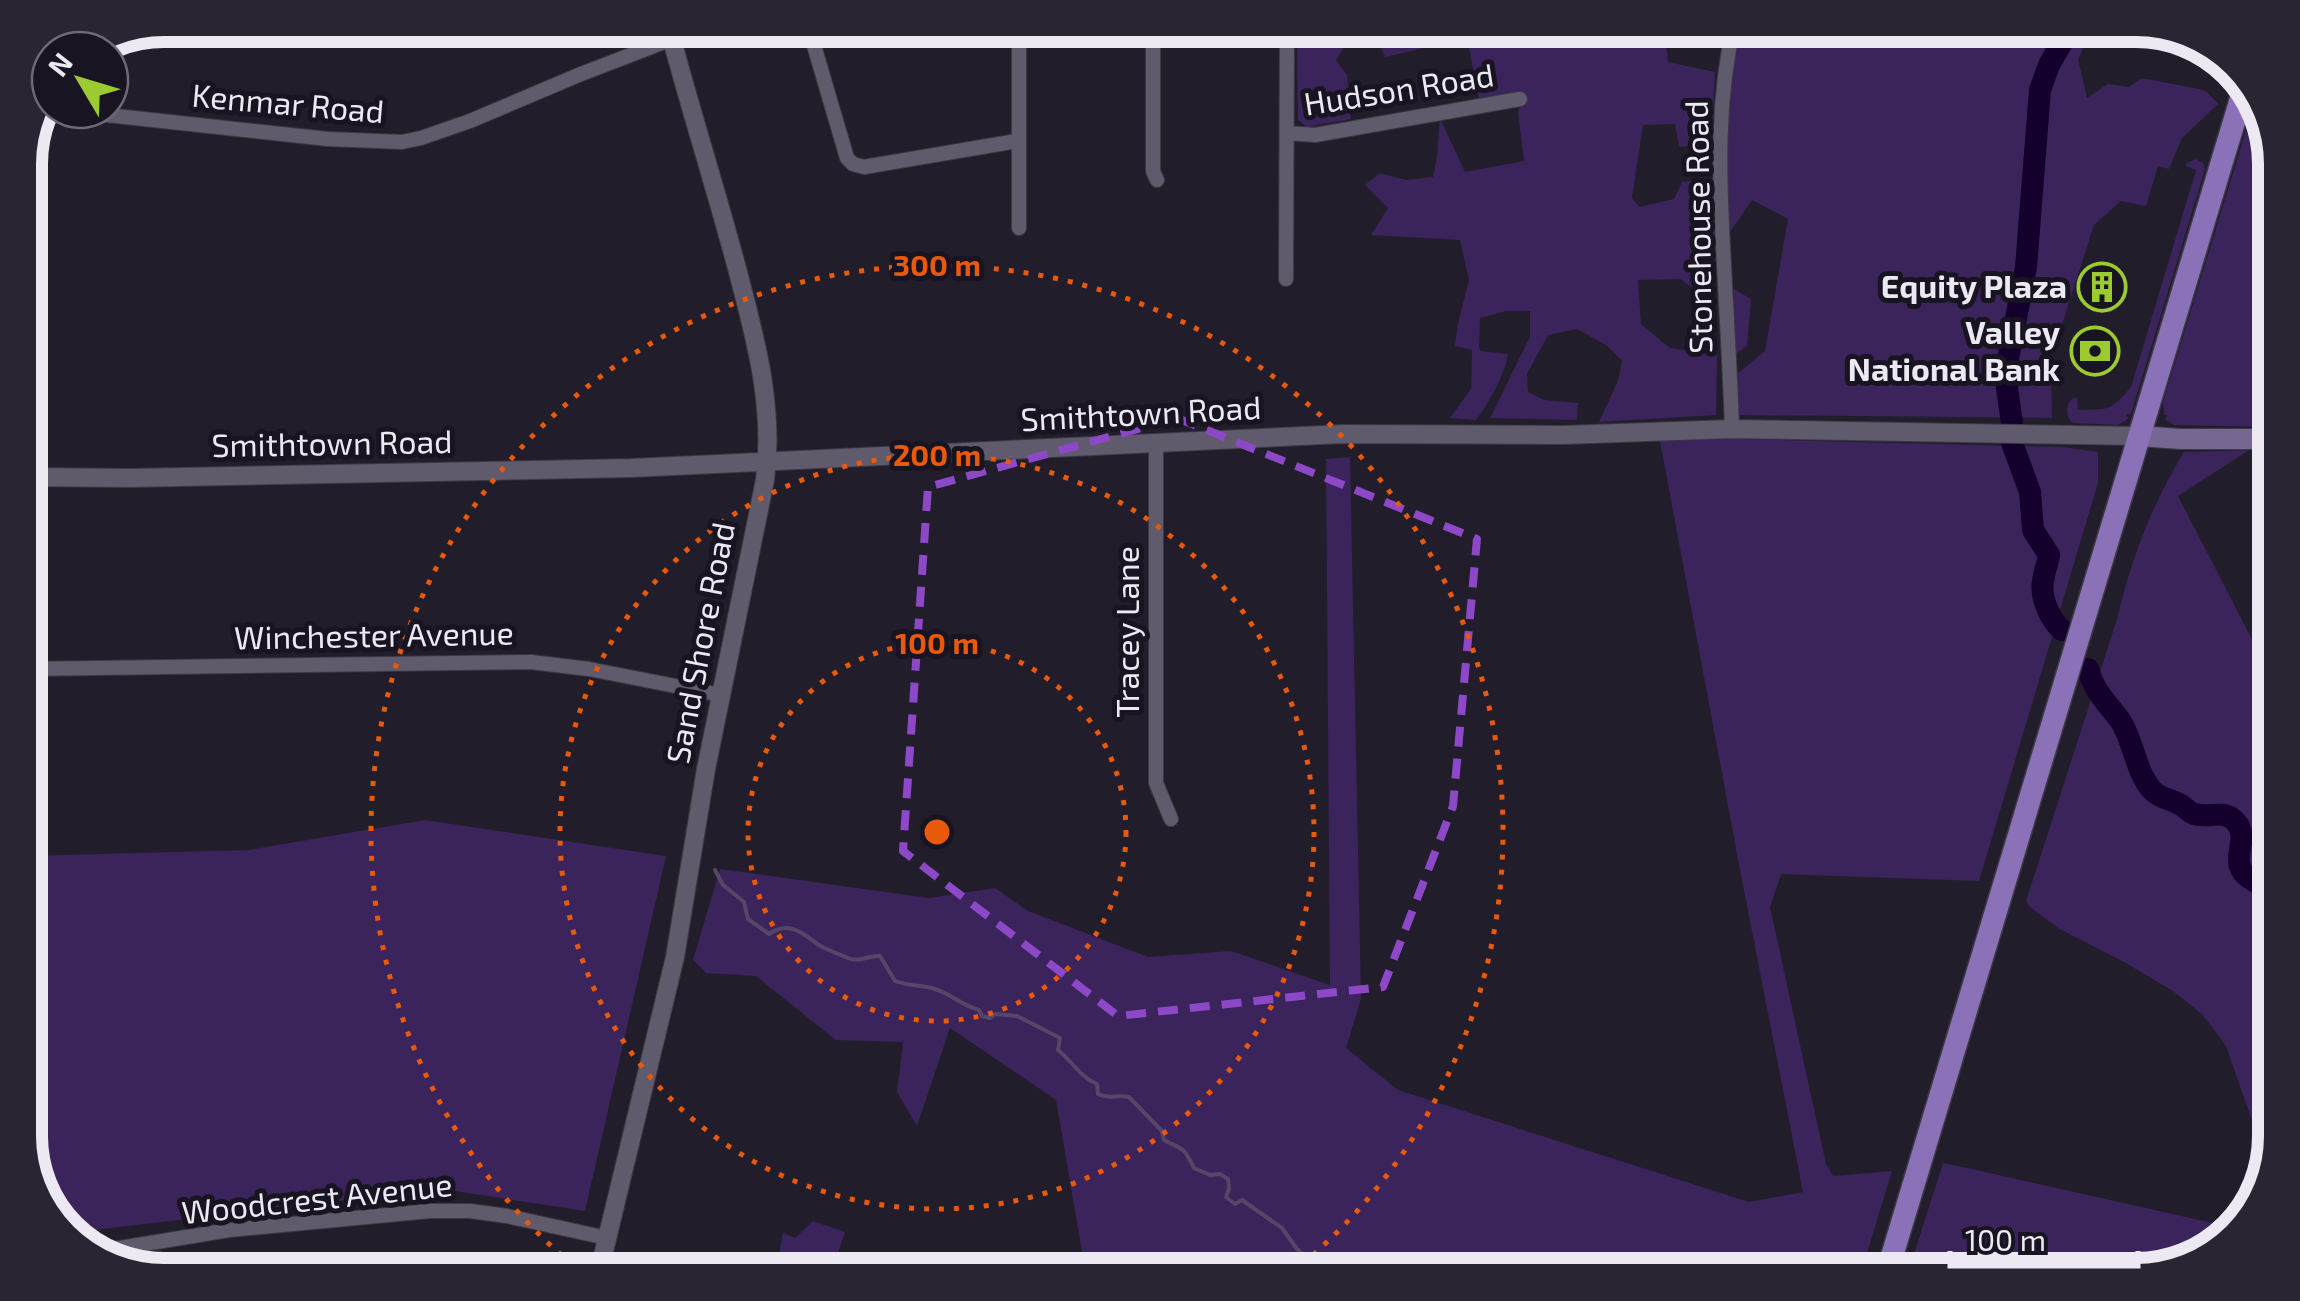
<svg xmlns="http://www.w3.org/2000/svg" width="2300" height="1301" viewBox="0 0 2300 1301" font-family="'Exo 2',sans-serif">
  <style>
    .green { fill: #3a245b }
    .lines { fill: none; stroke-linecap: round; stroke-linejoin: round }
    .stream { stroke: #554667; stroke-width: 4 }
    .river { stroke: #14002c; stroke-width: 22 }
    .minor-casing { stroke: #3c3944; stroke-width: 16 }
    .tertiary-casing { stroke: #3c3944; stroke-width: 20 }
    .secondary-casing { stroke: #3c3944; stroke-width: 22 }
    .primary-casing { stroke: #3c3944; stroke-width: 25 }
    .minor { stroke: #605b6c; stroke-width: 14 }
    .tertiary { stroke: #605b6c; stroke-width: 18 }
    .secondary { stroke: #756692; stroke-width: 20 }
    .primary { stroke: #8b71b8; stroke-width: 22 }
    .marked { fill: none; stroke: #8c48c7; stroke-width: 8; stroke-dasharray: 20 12; stroke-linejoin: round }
    .ring { fill: none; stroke: #e8590c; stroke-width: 5; stroke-dasharray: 5 10 }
    .labels { text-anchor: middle; stroke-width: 10; stroke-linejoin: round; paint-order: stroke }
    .street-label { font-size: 32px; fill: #ece9f2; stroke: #181421 }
    .poi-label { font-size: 32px; font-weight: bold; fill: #ece9f2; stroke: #181421; text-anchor: end }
    .rim { fill: none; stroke: #ece9f2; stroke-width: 12 }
    .centre { fill: #e8590c; stroke: #181421; stroke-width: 5 }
    .ring-label { font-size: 30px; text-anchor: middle; font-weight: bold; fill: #e8590c; stroke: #181421; stroke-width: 10; stroke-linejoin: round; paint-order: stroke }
  </style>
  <rect width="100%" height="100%" fill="#221d2b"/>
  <path class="green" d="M1315,25H1664L1668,62L1715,72L1711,144L1679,147L1675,124L1643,125L1632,198L1639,207L1674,199L1682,182L1713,178L1715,286L1701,293L1680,279L1638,280L1641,324L1670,348L1717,354L1716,415L1599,422L1618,381L1622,361L1606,345L1577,329L1548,335L1527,374L1528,392L1544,400L1578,403L1577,420L1490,418L1530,337V311H1506L1480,318L1479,348L1481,351L1508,354C1504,377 1490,401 1476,420L1450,418L1471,389L1472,350L1455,346L1458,323L1469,280L1460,240L1371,235L1388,208L1365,185L1380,173L1406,180L1433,177L1437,156L1440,118L1465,172L1524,161L1518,111L1523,103L1480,104L1467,38L1385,57L1375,33H1352L1336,60L1347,75L1351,119L1307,127L1298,120L1297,49Z
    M1740,25H2094L2078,59L2087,98L2108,84L2129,87L2142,78L2199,89L2207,92L2218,104L2182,138L2169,169L2158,166L2146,206L2121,201L2094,225L2051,359L2052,418L1739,415L1736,375L1765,351L1788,219L1752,200L1730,232L1723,126Z
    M2256,98L2275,156V214L2267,215L2252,414L2275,419V427L2174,425L2165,419L2167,415H2164L2163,402Z
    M2195,159L2203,163L2205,169L2131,414H2127L2126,417L2129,418L2118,425L2073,423C2065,417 2065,404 2073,398H2077L2078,410C2109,409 2110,412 2131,387L2196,170L2186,166V164Z
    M1734,289L1751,299L1747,346L1736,354L1733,353L1731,330Z
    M1735,439L2062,447L2098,452V483L1979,881L1781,874L1770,907L1826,1164L1833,1176L1892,1171L1860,1276H1098L1085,1269L1056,1100L950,1028L917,1126L897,1092L903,1042L836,1040L756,976L706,973L693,960L720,869L929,898L995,888L1028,911L1148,957L1231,951L1330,985L1326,459L1350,457L1361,999L1346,1048L1398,1090L1749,1202L1803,1192L1740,870L1660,441Z
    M2249,450L2178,496L2275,684V1137L2257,1206L2244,1219L2255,1129L2226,1046L2202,1014L2173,991L2124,962L2058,928L2030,907L2026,901L2118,616C2131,558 2153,503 2184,452Z
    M425,820L666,856L585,1211L455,1191L396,1194L69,1233L48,1214L25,1145V856L248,850Z
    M1943,1163L1963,1167L2235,1228L2206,1257L2157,1270L2110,1276H1907Z
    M813,1221L845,1232L836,1259L880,1273L879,1276H809L777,1267L783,1233L795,1238Z"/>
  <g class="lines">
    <path class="stream" d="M715,870L723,885L744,902L748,919L769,934C789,920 802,933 819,945C823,948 843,956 848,958C859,963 869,955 880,956L895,981C908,986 922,985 935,989C951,994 963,1006 979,1010L982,1016L990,1018L995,1014L1017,1016L1060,1038L1058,1050C1072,1061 1081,1078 1097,1084L1098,1094C1110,1100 1118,1094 1129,1097L1162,1131L1164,1140C1185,1151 1183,1146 1194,1168L1210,1175L1220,1174L1228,1179L1229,1189L1226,1197L1235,1204L1242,1200L1282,1228L1297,1249L1306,1257L1334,1263L1343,1276"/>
    <path class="river" d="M2012,423L2007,388L2008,359L2026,267L2040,90L2049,65L2072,25
      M2012,443L2030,492L2033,530L2049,555C2048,563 2044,572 2043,581C2040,597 2050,620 2062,630
      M2088,669C2093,690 2107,703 2120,720C2134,741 2135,771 2152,790C2160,799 2169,798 2179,804C2184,806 2187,810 2192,813C2207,820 2222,808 2235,821C2254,840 2222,864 2254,881C2261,886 2267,888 2275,889"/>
    <g class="minor-casing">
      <path id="minor" d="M808,25L847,158L853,164L864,167L1017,141
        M1153,25V171L1157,180
        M811,37L887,25
        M47,109H50
        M61,110L328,139L402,142L421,138L470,121L581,74L672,39
        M1287,133L1315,135L1520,99
        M1019,228V25
        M1286,279L1287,25
        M1732,429C1730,368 1726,307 1723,246C1719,171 1717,98 1734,25
        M1156,442V783L1171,819
        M25,669L531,662L589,669L721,695
        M90,1253L229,1230L430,1211H470L507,1216L607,1238"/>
    </g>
    <g class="tertiary-casing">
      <path id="tertiary" d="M25,477L130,478L631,468L1343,434L1563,435L1732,429L2139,436
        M598,1276L675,957L706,769L765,480C774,409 757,344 739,276C717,192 690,109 668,25"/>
    </g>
    <g class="secondary-casing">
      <path id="secondary" d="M2139,436L2181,439H2275"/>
    </g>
    <g class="primary-casing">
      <path id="primary" d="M1886,1276L2246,82"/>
    </g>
    <use href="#minor" class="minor"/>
    <use href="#tertiary" class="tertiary"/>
    <use href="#secondary" class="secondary"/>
    <use href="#primary" class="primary"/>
  </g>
  <path class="marked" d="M1177,418L1477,539L1453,806L1383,987L1118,1016L903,851L928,487Z"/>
  <g class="ring">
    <circle cx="937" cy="832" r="189"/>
    <circle cx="937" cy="832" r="377"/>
    <path d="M585 1275A566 566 0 1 1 1289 1275"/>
  </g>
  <defs>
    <g id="building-ring" transform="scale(2.5)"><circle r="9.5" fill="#181421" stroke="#9cca31" stroke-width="1.5"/><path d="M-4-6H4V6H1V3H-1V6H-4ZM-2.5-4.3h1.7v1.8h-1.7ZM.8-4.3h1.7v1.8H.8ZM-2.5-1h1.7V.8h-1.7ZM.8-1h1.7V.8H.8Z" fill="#9cca31"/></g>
    <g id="bank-ring" transform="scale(2.5)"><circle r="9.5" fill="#181421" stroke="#9cca31" stroke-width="1.5"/><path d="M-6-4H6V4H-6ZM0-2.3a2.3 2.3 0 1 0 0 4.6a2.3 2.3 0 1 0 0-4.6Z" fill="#9cca31"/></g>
  </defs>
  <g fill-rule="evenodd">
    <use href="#building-ring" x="2102" y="287"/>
    <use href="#bank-ring" x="2095" y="351"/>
  </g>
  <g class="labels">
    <g class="street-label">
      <text transform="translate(1399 90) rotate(-9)" y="11">Hudson Road</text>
      <text transform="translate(288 104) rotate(5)" y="11">Kenmar Road</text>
      <text transform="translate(1699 227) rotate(-91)" y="11">Stonehouse Road</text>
      <text transform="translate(1141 414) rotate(-3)" y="11">Smithtown Road</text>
      <text transform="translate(332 444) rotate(-1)" y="11">Smithtown Road</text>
      <text transform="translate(1128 632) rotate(-90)" y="11">Tracey Lane</text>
      <text transform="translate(374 636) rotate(-1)" y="11">Winchester Avenue</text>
      <text transform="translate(701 643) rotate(-79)" y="11">Sand Shore Road</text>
      <text transform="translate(317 1199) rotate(-6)" y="11">Woodcrest Avenue</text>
    </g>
    <g class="poi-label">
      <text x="2067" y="298">Equity Plaza</text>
      <text x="2060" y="344">Valley<tspan x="2060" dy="37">National Bank</tspan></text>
    </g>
  </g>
  <path d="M0 0H2300V1301H0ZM164 42H2136A122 122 0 0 1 2258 164V1136A122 122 0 0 1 2136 1258H164A122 122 0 0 1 42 1136V164A122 122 0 0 1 164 42Z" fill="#292532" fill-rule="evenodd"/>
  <path class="rim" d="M164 42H2136A122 122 0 0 1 2258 164V1136A122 122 0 0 1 2136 1258H164A122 122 0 0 1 42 1136V164A122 122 0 0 1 164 42Z"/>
  <circle cx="937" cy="832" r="15" class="centre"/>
  <g class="ring-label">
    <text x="937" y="276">300 m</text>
    <text x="937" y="466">200 m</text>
    <text x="937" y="654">100 m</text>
  </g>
  <g transform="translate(80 80) rotate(308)"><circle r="48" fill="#181421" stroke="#6d6975" stroke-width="2.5"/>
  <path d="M0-8L18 38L0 25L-18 38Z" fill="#9cca31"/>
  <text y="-15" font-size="28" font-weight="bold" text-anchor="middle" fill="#ece9f2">N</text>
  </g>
  <path d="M1950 1251v15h188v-15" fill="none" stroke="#ece9f2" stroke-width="5"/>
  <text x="1965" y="1251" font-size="30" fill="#ece9f2" stroke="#181421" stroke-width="8" paint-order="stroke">100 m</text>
</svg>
